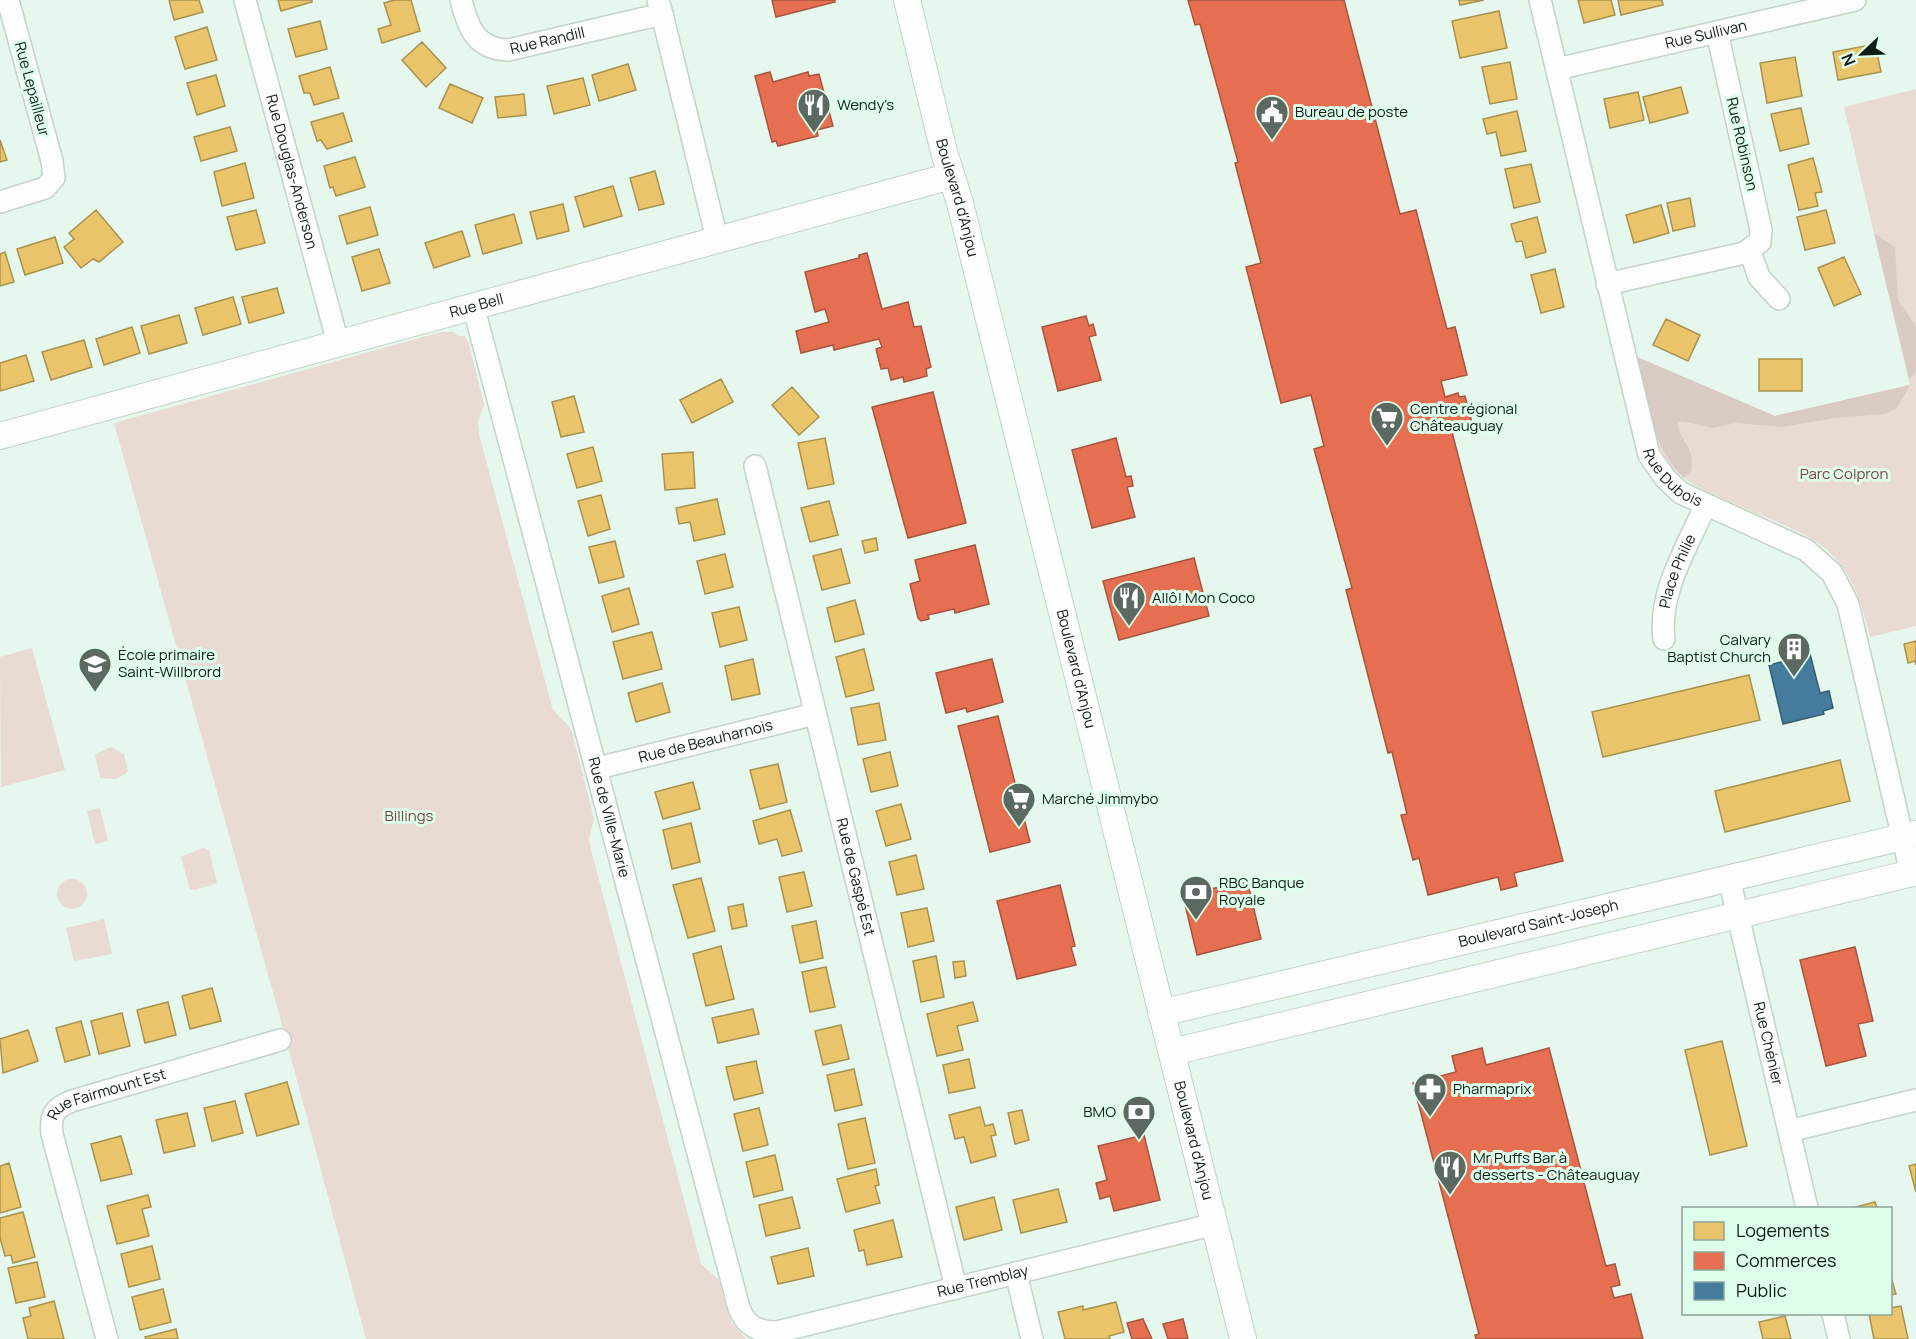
<svg xmlns="http://www.w3.org/2000/svg" width="1916" height="1339" viewBox="0 0 1916 1339" font-family="Manrope,sans-serif">
  <style>
    .green { fill: #e9dad3 }
    .forest { fill: #d9cac4 }
    .homes { fill: #e9c46a; stroke: #a89250; stroke-width: 1.5 }
    .shops { fill: #e76f51; stroke: #a6563f; stroke-width: 1.5 }
    .public { fill: #457b9d; stroke: #355e74; stroke-width: 1.5 }
    .lines { fill: none; stroke-linecap: round; stroke-linejoin: round }
    .minor-casing { stroke: #c4d2c9; stroke-width: 24 }
    .tertiary-casing { stroke: #c4d2c9; stroke-width: 28 }
    .minor { stroke: #fbfefc; stroke-width: 21 }
    .tertiary { stroke: #fbfefc; stroke-width: 26 }
    .labels { text-anchor: middle; stroke-width: 6; stroke-linejoin: round; paint-order: stroke }
    .street-label { font-size: 15px; fill: #101c15; stroke: #deffec }
    .poi-label { font-size: 15px; fill: #101c15; stroke: #deffec; text-anchor: start }
    .park-label { font-size: 15px; fill: #7c443f; stroke: #deffec }
  </style>
  <rect width="100%" height="100%" fill="#e6f7ed"/>
  <path class="green" d="M1916,89V626L1870,637C1847,534 1808,539 1724,499C1703,489 1683,482 1668,462C1648,434 1645,390 1637,357L1775,416L1910,385L1844,107Z
    M441,332H453L461,337L464,335L468,341L484,404L478,422L479,434L552,707C557,718 567,721 572,732L594,819L589,838L590,846L701,1264L719,1280L731,1322L746,1339H366L283,1028L114,423Z
    M32,648L65,770L1,787L0,657Z
    M111,747L124,754L128,772L116,779L100,778L95,755Z
    M100,808L108,841L95,844L87,811Z
    M203,848L209,850L217,883L195,890L190,889L181,857Z
    M57 894a15 15 0 1 1 30 0a15 15 0 1 1-30 0Z
    M104,919L112,954L74,961L66,928Z"/>
  <path class="forest" d="M1874,233L1895,247L1898,300L1916,327V371L1909,379Z
    M1637,357L1775,416L1910,385L1897,408L1885,414L1834,418L1782,427L1736,423L1713,428L1682,421L1678,423C1679,442 1696,446 1691,471L1684,478C1651,446 1647,400 1637,357Z"/>
  <path class="homes" d="M169,0H199L203,12L174,20Z
    M278,0H312V2L281,11Z
    M394,0H411L420,31L382,43L378,29L391,25L384,3Z
    M1459,0H1484L1460,5Z
    M1578,0H1611L1615,15L1584,23Z
    M1618,0H1662L1663,5L1621,15Z
    M1499,11L1507,48L1460,58L1452,21Z
    M320,21L327,49L296,57L288,29Z
    M207,27L217,60L185,69L175,37Z
    M422,42L446,68L426,87L402,60Z
    M1875,44L1881,72L1838,80L1833,52Z
    M1795,57L1802,96L1767,103L1760,63Z
    M1510,62L1517,99L1490,104L1482,67Z
    M628,64L636,90L599,101L592,75Z
    M330,67L339,98L314,105L310,93H304L299,76Z
    M216,75L225,106L197,115L187,83Z
    M583,78L590,105L554,114L547,86Z
    M450,84L483,98L472,123L439,108Z
    M1681,87L1688,113L1650,123L1643,97Z
    M1638,92L1644,120L1610,128L1604,99Z
    M524,94L526,115L498,118L495,97Z
    M1801,108L1809,144L1780,151L1771,114Z
    M1517,111L1526,151L1501,156L1496,132L1487,134L1483,119Z
    M343,113L352,141L327,149L321,140L317,141L311,122Z
    M230,127L237,151L201,161L194,137Z
    M0,140L7,160L0,162Z
    M355,157L365,187L336,196L333,187L330,188L324,166Z
    M1813,158L1822,192L1815,193L1818,206L1799,210L1788,165Z
    M245,163L254,198L222,206L214,172Z
    M1531,164L1540,202L1514,208L1505,169Z
    M655,171L664,204L639,210L630,178Z
    M613,186L622,216L584,227L575,197Z
    M1690,198L1695,226L1673,231L1667,203Z
    M563,204L569,231L537,239L530,212Z
    M1661,205L1669,233L1634,243L1626,215Z
    M370,207L378,235L347,244L339,216Z
    M96,210L123,242L99,262L93,259L81,268L64,247L74,239L69,233Z
    M256,210L265,243L236,250L227,217Z
    M1826,210L1835,243L1805,250L1797,217Z
    M514,214L522,243L483,254L475,225Z
    M1537,217L1546,252L1526,258L1522,241L1516,242L1511,224Z
    M462,231L470,256L434,268L425,243Z
    M55,237L63,263L25,275L17,249Z
    M379,249L390,283L362,291L352,257Z
    M5,252L14,282L0,286V254Z
    M1844,257L1861,294L1834,306L1818,268Z
    M1555,269L1564,307L1541,313L1531,275Z
    M277,288L284,313L249,323L242,297Z
    M233,297L241,324L203,335L195,308Z
    M179,315L187,343L149,354L141,326Z
    M1666,319L1700,335L1688,361L1653,345Z
    M132,327L140,353L104,365L96,339Z
    M84,340L92,367L51,380L42,352Z
    M26,355L34,381L0,391V363Z
    M1759,359H1802V391H1759Z
    M721,379L733,402L692,423L680,400Z
    M792,387L819,417L799,435L772,405Z
    M574,396L584,432L561,437L552,402Z
    M825,438L834,484L808,489L798,443Z
    M593,447L602,481L577,488L567,454Z
    M693,452L695,488L665,490L662,454Z
    M601,495L610,529L588,536L578,501Z
    M717,499L725,534L694,541L690,522L679,524L676,508Z
    M829,501L838,535L810,542L801,508Z
    M876,538L878,550L865,553L862,541Z
    M615,541L624,577L599,583L589,547Z
    M841,549L850,583L822,590L813,556Z
    M725,554L733,587L705,594L697,561Z
    M629,588L639,624L612,632L602,596Z
    M855,600L864,634L835,642L827,608Z
    M739,607L747,640L720,647L712,613Z
    M652,632L662,669L623,679L613,642Z
    M1916,641V665L1915,661L1908,663L1904,644Z
    M864,649L874,690L846,697L836,657Z
    M753,659L760,694L732,700L725,666Z
    M1749,675L1760,720L1603,757L1592,712Z
    M662,683L670,712L636,722L628,693Z
    M879,703L886,740L858,745L851,708Z
    M890,752L898,786L871,792L863,759Z
    M1840,760L1850,801L1725,832L1715,791Z
    M778,764L787,802L760,809L750,770Z
    M693,782L700,809L663,819L655,792Z
    M901,804L911,839L886,846L876,811Z
    M790,810L802,851L782,856L777,839L759,844L753,821Z
    M691,823L700,862L672,869L663,830Z
    M916,855L924,889L897,895L889,862Z
    M804,872L812,906L787,912L779,877Z
    M701,878L715,931L688,938L673,885Z
    M743,904L747,926L732,929L728,907Z
    M927,908L934,941L908,947L901,913Z
    M816,921L823,958L800,963L792,926Z
    M721,946L734,999L706,1006L693,954Z
    M936,956L944,997L921,1002L913,961Z
    M964,961L966,976L955,978L953,962Z
    M826,967L835,1007L810,1012L802,972Z
    M212,988L221,1021L190,1029L182,996Z
    M168,1002L176,1035L145,1043L137,1010Z
    M973,1002L978,1021L957,1026L963,1050L937,1056L927,1014Z
    M753,1009L759,1034L718,1043L712,1018Z
    M122,1013L130,1046L99,1054L91,1021Z
    M81,1021L90,1055L65,1062L56,1028Z
    M841,1025L849,1059L823,1065L815,1031Z
    M28,1030L38,1061L3,1073L0,1039Z
    M1722,1041L1747,1146L1710,1155L1685,1050Z
    M969,1059L975,1088L949,1093L943,1065Z
    M756,1061L763,1093L734,1100L726,1067Z
    M854,1069L862,1105L835,1111L827,1075Z
    M287,1082L299,1124L257,1136L245,1094Z
    M235,1101L243,1133L212,1141L204,1108Z
    M980,1107L985,1126L993,1124L996,1135L991,1136L996,1156L971,1163L964,1137L955,1139L949,1115Z
    M759,1108L768,1145L743,1151L734,1114Z
    M1022,1110L1029,1140L1015,1144L1008,1113Z
    M187,1113L195,1146L164,1153L156,1120Z
    M865,1118L875,1163L848,1169L838,1124Z
    M121,1136L132,1174L101,1181L91,1144Z
    M775,1155L783,1190L754,1197L746,1162Z
    M9,1163L21,1207L0,1213V1166Z
    M1916,1164V1192L1909,1166Z
    M876,1169L879,1185L875,1186L880,1203L846,1212L837,1179Z
    M1058,1189L1067,1222L1021,1233L1013,1200Z
    M148,1195L151,1207L142,1209L149,1236L117,1244L107,1206Z
    M792,1197L800,1228L766,1236L759,1205Z
    M994,1197L1002,1230L964,1240L956,1207Z
    M1875,1202L1877,1208H1852Z
    M23,1212L35,1257L13,1263L11,1255L5,1256L0,1238V1218Z
    M893,1220L902,1257L867,1265L864,1250L859,1251L854,1230Z
    M152,1246L160,1279L129,1287L121,1254Z
    M808,1248L814,1276L778,1284L771,1257Z
    M37,1262L45,1297L16,1303L8,1268Z
    M1890,1274L1896,1294L1890,1295Z
    M163,1289L171,1322L140,1330L132,1297Z
    M54,1301L64,1339H28L23,1318L31,1316L29,1308Z
    M1116,1302L1124,1332L1109,1336L1110,1339H1065L1058,1312L1083,1306V1310Z
    M1901,1306L1908,1339H1874L1869,1314H1890V1308Z
    M1785,1316L1791,1339H1763L1759,1322Z
    M176,1329L178,1339H146L145,1337Z"/>
  <path class="shops" d="M772,0H835V2L776,17Z
    M1188,0H1344L1400,214L1416,210L1447,329L1455,327L1467,375L1441,381L1445,397L1458,393L1459,397L1465,396L1472,423L1451,428L1563,861L1514,873L1517,886L1501,890L1498,877L1428,895L1419,858L1413,860L1401,815L1407,814L1392,752L1388,753L1346,590L1352,588L1314,449L1324,446L1311,395L1281,403L1246,267L1261,263L1235,163L1238,162L1200,24L1195,25Z
    M770,72L773,82L808,72L809,76L819,74L833,126L817,130L818,136L778,146L776,141L772,142L755,76Z
    M867,253L882,309L908,302L914,327L921,326L931,367L926,369L927,376L904,382L903,377L891,380L888,368L881,369L876,349L882,347L879,339L834,350L833,345L801,353L796,331L829,322L825,309L815,312L805,272L859,258V255Z
    M1086,316L1089,326L1093,324L1096,335L1089,337L1101,380L1058,391L1042,327Z
    M933,392L966,523L908,538L872,407Z
    M1116,438L1126,477L1131,476L1133,486L1127,487L1135,517L1092,528L1072,450Z
    M975,545L989,604L955,613L954,609L928,615L929,619L921,621L918,618L910,584L920,581L915,560Z
    M1194,558L1209,616L1119,640L1103,581Z
    M992,659L1003,702L967,712L966,708L946,713L936,673Z
    M998,716L1030,842L990,852L958,726Z
    M1247,880L1261,939L1197,955L1183,896Z
    M1060,885L1075,946L1071,947L1076,965L1017,979L997,901Z
    M1855,947L1873,1021L1858,1024L1866,1056L1826,1066L1800,960Z
    M1482,1048L1486,1065L1549,1048L1605,1263L1606,1266L1615,1264L1620,1285L1611,1287L1614,1298L1631,1294L1643,1339H1476L1475,1335L1479,1334L1413,1083L1456,1072L1452,1056Z
    M1144,1135L1160,1200L1114,1211L1110,1196L1100,1199L1096,1183L1107,1180L1098,1146Z
    M1143,1319L1152,1339H1132L1127,1323Z
    M1183,1319L1188,1339H1168L1163,1324Z"/>
  <path class="public" d="M1809,650L1820,693L1829,691L1833,708L1823,711L1824,714L1783,724L1769,665L1801,657L1800,653Z"/>
  <g class="lines">
    <g class="minor-casing">
      <g id="minor">
        <path id="s1" d="M245,0L338,343"/>
        <path id="s2" d="M461,0C468,28 476,49 508,50L662,14L658,0"/>
        <path id="s3" d="M1540,0L1649,455L1665,478L1681,493L1806,550L1832,573L1848,604L1911,873"/>
        <path d="M662,14L717,239"/>
        <path id="s4" d="M1557,69L1855,0"/>
        <path d="M0,202L45,188L54,178L52,161L8,0"/>
        <path d="M1750,251L1759,277L1779,299"/>
        <path d="M1607,284L1744,253L1760,242L1761,230L1717,32"/>
        <path id="s5" d="M473,305L739,1308C746,1326 758,1332 777,1332L1215,1224"/>
        <path id="s6" d="M755,466L956,1288"/>
        <path id="s7" d="M1664,639C1658,592 1687,548 1705,506"/>
        <path id="s8" d="M598,768L815,714"/>
        <path id="s9" d="M1729,878L1807,1208"/>
        <path d="M1789,1131L1916,1100"/>
        <path d="M1016,1273L1032,1339"/>
        <path d="M1833,1314L1839,1339"/>
        <path id="s10" d="M107,1339L52,1134C50,1115 54,1108 72,1101L280,1040"/>
      </g>
    </g>
    <g class="tertiary-casing">
      <g id="tertiary">
        <path id="s11" d="M907,0L944,152L960,203L1243,1339"/>
        <path id="s12" d="M0,436L951,176"/>
        <path id="s13" d="M1161,1013L1916,834"/>
        <path d="M1172,1052L1916,872"/>
      </g>
    </g>
    <use href="#minor" class="minor"/>
    <use href="#tertiary" class="tertiary"/>
  </g>
  <defs>
    <g id="restaurant-pin" transform="scale(1.725)"><path d="M0 17L-7.5 6A9.5 9.5 0 1 1 7.5 6Z" fill="#5b6961" stroke="#deffec"/><path d="M-5-6h1v4h1v-4h1v4h1v-4h1v5L-1.5 .5V6h-2V.5L-5-1ZM5-6V6H3V1.5H1.5Q1.5-4 5-6Z" fill="#fff"/></g>
    <g id="civic-pin" transform="scale(1.725)"><path d="M0 17L-7.5 6A9.5 9.5 0 1 1 7.5 6Z" fill="#5b6961" stroke="#deffec"/><path d="M-.6-6.5H3V-4.5H.6V-3L4-1V1h2V6H-6V1h2V-1L-.6-3ZM-1.2 2.5V6h2.4V2.5Z" fill="#fff"/></g>
    <g id="supermarket-pin" transform="scale(1.725)"><path d="M0 17L-7.5 6A9.5 9.5 0 1 1 7.5 6Z" fill="#5b6961" stroke="#deffec"/><path d="M-6-5.5h2.5l.6 2H6L4.5 2H-2.5L-4.4-4H-6ZM-1.5 3.2a1.3 1.3 0 1 0 .1 0ZM3 3.2a1.3 1.3 0 1 0 .1 0Z" fill="#fff"/></g>
    <g id="building-pin" transform="scale(1.725)"><path d="M0 17L-7.5 6A9.5 9.5 0 1 1 7.5 6Z" fill="#5b6961" stroke="#deffec"/><path d="M-4-6H4V6H1V3H-1V6H-4ZM-2.5-4.3h1.7v1.8h-1.7ZM.8-4.3h1.7v1.8H.8ZM-2.5-1h1.7V.8h-1.7ZM.8-1h1.7V.8H.8Z" fill="#fff"/></g>
    <g id="school-pin" transform="scale(1.725)"><path d="M0 17L-7.5 6A9.5 9.5 0 1 1 7.5 6Z" fill="#5b6961" stroke="#deffec"/><path d="M0-5L7-2L0 1L-7-2ZM-4 1L0 2.5L4 1V4Q0 6-4 4Z" fill="#fff"/></g>
    <g id="bank-pin" transform="scale(1.725)"><path d="M0 17L-7.5 6A9.5 9.5 0 1 1 7.5 6Z" fill="#5b6961" stroke="#deffec"/><path d="M-6-4H6V4H-6ZM0-2.3a2.3 2.3 0 1 0 0 4.6a2.3 2.3 0 1 0 0-4.6Z" fill="#fff"/></g>
    <g id="pharmacy-pin" transform="scale(1.725)"><path d="M0 17L-7.5 6A9.5 9.5 0 1 1 7.5 6Z" fill="#5b6961" stroke="#deffec"/><path d="M-2-6h4v4h4v4h-4v4h-4v-4h-4v-4h4Z" fill="#fff"/></g>
  </defs>
  <g fill-rule="evenodd">
    <use href="#restaurant-pin" x="814" y="105"/>
    <use href="#civic-pin" x="1272" y="112"/>
    <use href="#supermarket-pin" x="1387" y="418"/>
    <use href="#restaurant-pin" x="1129" y="598"/>
    <use href="#building-pin" x="1794" y="649"/>
    <use href="#school-pin" x="95" y="664"/>
    <use href="#supermarket-pin" x="1019" y="799"/>
    <use href="#bank-pin" x="1196" y="892"/>
    <use href="#pharmacy-pin" x="1430" y="1089"/>
    <use href="#bank-pin" x="1139" y="1112"/>
    <use href="#restaurant-pin" x="1450" y="1167"/>
  </g>
  <g class="labels">
    <g class="street-label">
      <text dy="5" stroke="none"><textPath href="#s4" startOffset="153">Rue Sullivan</textPath></text>
      <text dy="5" stroke="none"><textPath href="#s2" startOffset="116">Rue Randill</textPath></text>
      <text transform="translate(32 89) rotate(75)" y="5">Rue Lepailleur</text>
      <text transform="translate(1742 144) rotate(77)" y="5">Rue Robinson</text>
      <text dy="5" stroke="none"><textPath href="#s1" startOffset="178">Rue Douglas-Anderson</textPath></text>
      <text dy="5" stroke="none"><textPath href="#s11" startOffset="204">Boulevard d'Anjou</textPath></text>
      <text dy="5" stroke="none"><textPath href="#s12" startOffset="494">Rue Bell</textPath></text>
      <text dy="5" stroke="none"><textPath href="#s3" startOffset="501">Rue Dubois</textPath></text>
      <text dy="5" stroke="none"><textPath href="#s7" startOffset="70">Place Philie</textPath></text>
      <text dy="5" stroke="none"><textPath href="#s11" startOffset="690">Boulevard d'Anjou</textPath></text>
      <text dy="5" stroke="none"><textPath href="#s8" startOffset="111">Rue de Beauharnois</textPath></text>
      <text dy="5" stroke="none"><textPath href="#s5" startOffset="530">Rue de Ville-Marie</textPath></text>
      <text dy="5" stroke="none"><textPath href="#s6" startOffset="423">Rue de Gaspé Est</textPath></text>
      <text dy="5" stroke="none"><textPath href="#s13" startOffset="388">Boulevard Saint-Joseph</textPath></text>
      <text dy="5" stroke="none"><textPath href="#s9" startOffset="170">Rue Chénier</textPath></text>
      <text dy="5" stroke="none"><textPath href="#s10" startOffset="290">Rue Fairmount Est</textPath></text>
      <text dy="5" stroke="none"><textPath href="#s11" startOffset="1176">Boulevard d'Anjou</textPath></text>
      <text dy="5" stroke="none"><textPath href="#s5" startOffset="1298">Rue Tremblay</textPath></text>
    </g>
    <g class="poi-label">
      <text x="837" y="110">Wendy's</text>
      <text x="1295" y="117">Bureau de poste</text>
      <text x="1410" y="414">Centre régional<tspan x="1410" dy="17">Châteauguay</tspan></text>
      <text x="1152" y="603">Allô! Mon Coco</text>
      <text x="1771" y="645" text-anchor="end">Calvary<tspan x="1771" dy="17">Baptist Church</tspan></text>
      <text x="118" y="660">École primaire<tspan x="118" dy="17">Saint-Willbrord</tspan></text>
      <text x="1042" y="804">Marché Jimmybo</text>
      <text x="1219" y="888">RBC Banque<tspan x="1219" dy="17">Royale</tspan></text>
      <text x="1453" y="1094">Pharmaprix</text>
      <text x="1116" y="1117" text-anchor="end">BMO</text>
      <text x="1473" y="1163">Mr Puffs Bar à<tspan x="1473" dy="17">desserts - Châteauguay</tspan></text>
    </g>
    <g class="park-label">
      <text x="1844" y="479">Parc Colpron</text>
      <text x="409" y="821">Billings</text>
    </g>
  </g>
  <rect x="1682" y="1207" width="210" height="108" fill="#deffec" stroke="#8ca496" stroke-width="1.5"/>
  <rect x="1694" y="1222" width="30" height="18" fill="#e9c46a" stroke="#8ca496" stroke-width="1.5"/>
  <text x="1736" y="1237" font-size="18" fill="#101c15">Logements</text>
  <rect x="1694" y="1252" width="30" height="18" fill="#e76f51" stroke="#8ca496" stroke-width="1.5"/>
  <text x="1736" y="1267" font-size="18" fill="#101c15">Commerces</text>
  <rect x="1694" y="1282" width="30" height="18" fill="#457b9d" stroke="#8ca496" stroke-width="1.5"/>
  <text x="1736" y="1297" font-size="18" fill="#101c15">Public</text>
  <g transform="translate(1862 54) rotate(247)" stroke="#deffec" stroke-width="4.5" paint-order="stroke">
  <path d="M0-4.5L10 22L0 15L-10 22Z" fill="#101c15"/>
  <text y="-9" font-size="16" font-weight="bold" text-anchor="middle" fill="#101c15">N</text>
  </g>
</svg>
